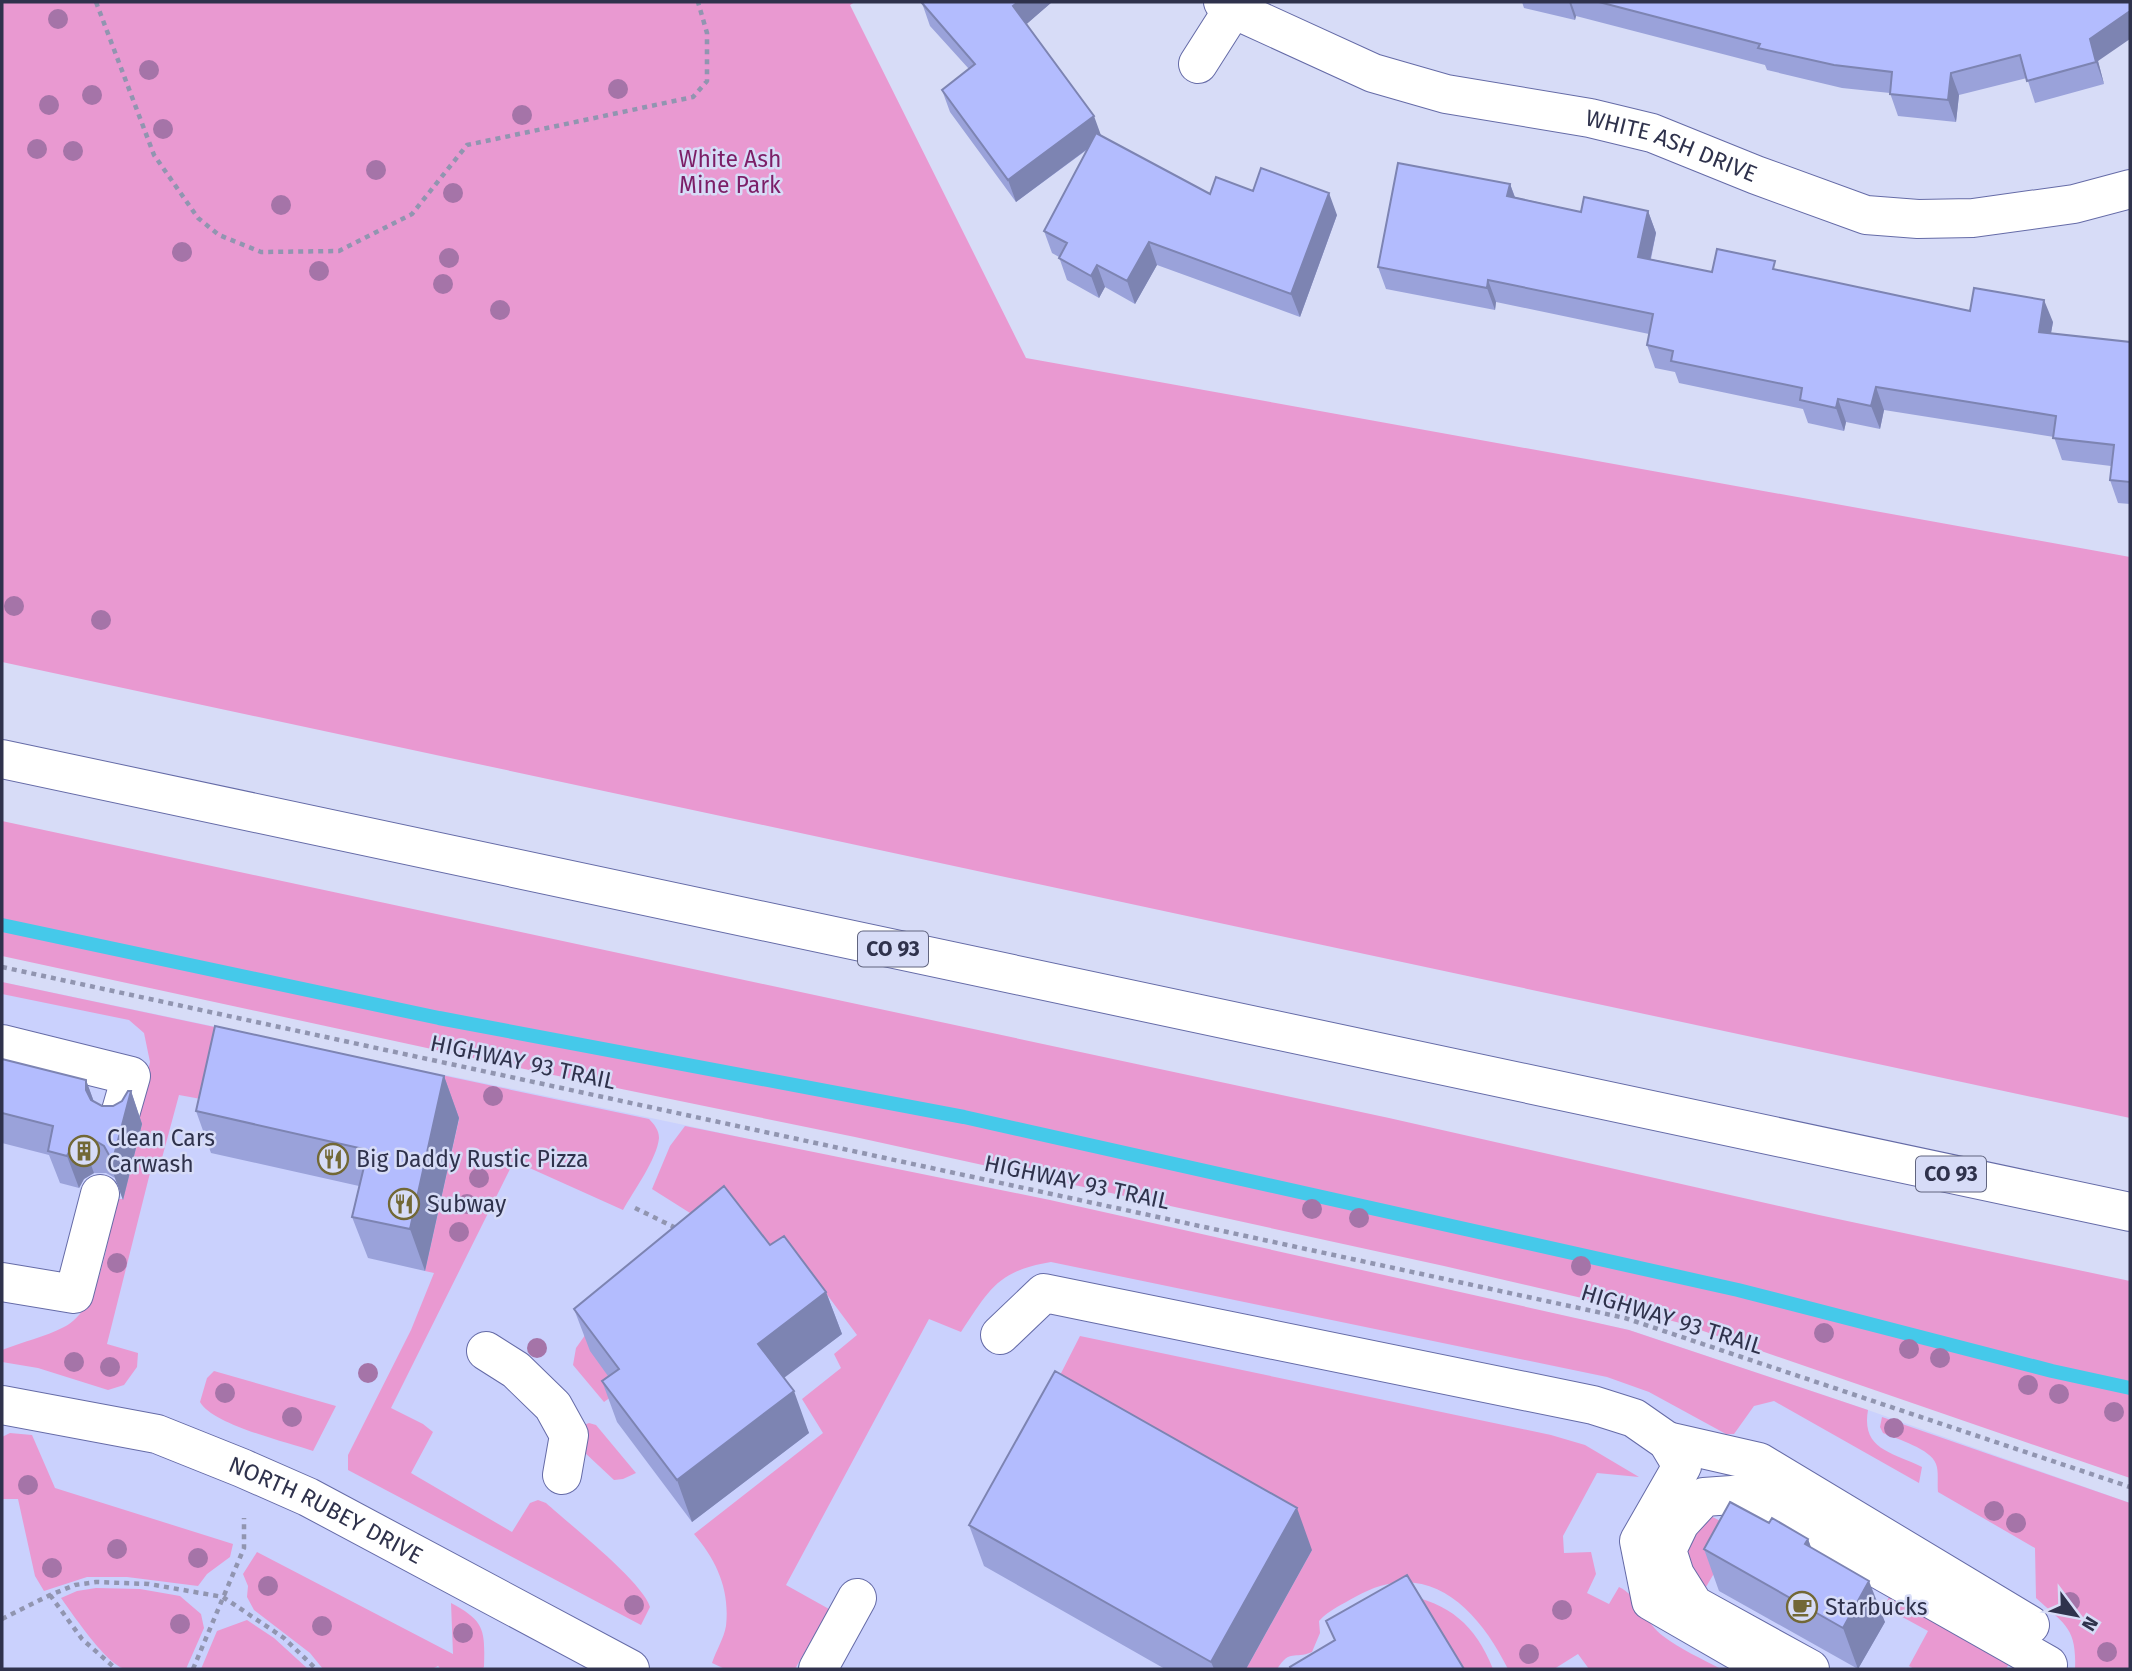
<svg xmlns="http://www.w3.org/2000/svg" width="2132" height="1671" viewBox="0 0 2132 1671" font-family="'Fira Sans',sans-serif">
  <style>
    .built { fill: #cad1fd }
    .green { fill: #e999d1 }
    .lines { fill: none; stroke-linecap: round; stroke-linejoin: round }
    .stream { stroke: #45c9ea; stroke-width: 14 }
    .minor-casing { stroke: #656ba7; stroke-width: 40 }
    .highway-casing { stroke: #656ba7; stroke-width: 40 }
    .path { stroke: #9195b0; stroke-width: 4.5; stroke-dasharray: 5 5; stroke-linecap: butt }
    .minor { stroke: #fff; stroke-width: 38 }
    .highway { stroke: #fff; stroke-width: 38 }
    .tree { fill: #a574a8 }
    .wall { fill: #9aa2da }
    .shaded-wall { fill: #7d84b2 }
    .building { fill: #b3bcfe; stroke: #7d84b2; stroke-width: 2 }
    .labels { text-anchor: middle; stroke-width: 5; stroke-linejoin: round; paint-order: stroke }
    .shield { fill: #d7dcf7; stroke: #61657f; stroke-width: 2 }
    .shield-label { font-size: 21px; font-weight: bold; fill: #2f324c }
    .street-label { font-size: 23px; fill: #2f324c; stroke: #d7dcf7 }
    .park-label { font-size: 23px; fill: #7c1e67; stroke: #d7dcf7 }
    .poi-label { font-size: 23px; fill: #2f324c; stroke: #d7dcf7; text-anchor: start }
  </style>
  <rect width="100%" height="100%" fill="#d7dcf7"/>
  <path class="built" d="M2,982L689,1126L1629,1330L1868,1410L2130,1503V1669H2Z"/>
  <path class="green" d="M2,2H855L850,5L1026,358L2130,557V1118L2,662Z
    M2,821L1389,1118L1819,1215L2130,1281V1478L1680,1323L1599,1302L1444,1266L855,1137L529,1070L2,956Z
    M2,982L649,1119C654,1124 659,1130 659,1138C657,1159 633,1192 623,1210L514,1161L391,1408L423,1424L433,1432L411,1473L512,1532L530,1503L538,1500L546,1503C569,1524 642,1581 650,1607L641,1625L348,1470V1455L411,1330L434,1273L425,1271L459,1119L212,1101L179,1095L162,1158L154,1157L107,1344L138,1353L137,1367L124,1385L108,1390L38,1368L2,1362V1350C22,1342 45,1337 64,1327C101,1309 108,1235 117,1199H123L142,1124L136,1122L150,1062L144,1033L129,1020L2,994Z
    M685,1126L1050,1200L1629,1330L1868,1410C1861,1450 1892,1452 1922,1467L1919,1483L1774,1401L1754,1406L1734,1434H1726L1649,1392L1607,1377L1051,1262C997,1271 990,1289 961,1332L929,1319L786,1585L829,1609L795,1669H725L712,1663C716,1651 724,1638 726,1626C730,1590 717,1561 694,1534L823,1433L802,1399L841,1368L834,1354L857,1335L802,1261L789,1267L745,1213L717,1230L652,1189L670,1146Z
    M588,1331L619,1391L604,1402L573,1365L576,1348Z
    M1080,1336L1551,1435L1585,1445L1639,1477L1597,1473L1563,1536L1564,1553L1591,1552L1596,1574L1587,1593L1609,1604L1619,1587C1638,1595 1646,1624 1663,1636C1680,1649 1702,1659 1721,1669H1589L1578,1654L1554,1669H1508C1477,1607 1427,1556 1355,1597C1343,1604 1329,1610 1319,1621L1320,1633L1312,1652C1293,1660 1291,1648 1277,1669H1246L1312,1550L1055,1385Z
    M214,1371L336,1406L313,1451C287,1442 213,1425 200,1402L207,1378Z
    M1882,1417L2130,1503V1669H2075C2077,1627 2064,1624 2036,1598L2035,1548L1938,1492C1937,1484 1939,1471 1936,1464C1931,1449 1897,1439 1883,1433L1880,1427Z
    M589,1423L596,1425L636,1473L623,1479L614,1480L583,1451L584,1425Z
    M10,1433L32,1435L55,1488L233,1544L230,1557L207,1574L198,1586L127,1577H87L44,1591L35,1576L18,1499H2V1437Z
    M1709,1515L1739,1531L1703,1592L1697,1589L1683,1541Z
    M257,1552L453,1654L451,1603C485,1621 485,1630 484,1667L482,1669H441L438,1666L432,1669H323L310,1653L254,1610L247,1597L248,1586L243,1574Z
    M96,1588L140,1589L180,1596L201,1614L204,1628L186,1669C167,1669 145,1671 126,1669C108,1667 72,1613 61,1598L77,1591Z
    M1891,1593L2010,1662L2006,1669H1914L1909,1666L1928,1631L1884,1607Z
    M1403,1594C1450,1604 1475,1624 1493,1669H1456Z
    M247,1620L274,1638L308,1669H201L217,1631Z"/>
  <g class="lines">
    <path class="stream" d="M2,925L439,1018L964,1117L1738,1290L2052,1371L2130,1388"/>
    <g class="minor-casing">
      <g id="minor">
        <path id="s1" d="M1223,2L1233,9L1373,73L1446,94L1590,118L1652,133L1756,175L1866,215L1918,219L1973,218L2074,204L2130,189"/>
        <path d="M1198,64L1233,9"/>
        <path d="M2,1044L131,1076L119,1118"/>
        <path d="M2,1282L74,1294L100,1194"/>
        <path d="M1000,1335L1044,1293L1593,1405L1634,1418L1667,1441L1682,1466L1639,1541L1651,1601L1769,1669"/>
        <path d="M486,1351L516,1370L553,1406L569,1435L562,1475"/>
        <path id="s2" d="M2,1405L157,1434L242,1468L308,1497L630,1669"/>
        <path d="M1667,1441L1759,1462L2030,1625"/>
        <path d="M818,1669L857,1598"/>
        <path d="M1810,1669L1694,1605L1675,1575L1667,1550L1680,1523L1704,1497L1746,1494L2048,1665"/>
      </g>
    </g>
    <g class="highway-casing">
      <path id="highway" d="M2,759L2130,1212"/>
    </g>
    <path class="path" d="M96,2L154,155L198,218L219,235L261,252L339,251L412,214L467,145L693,97L707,81V33L698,2
      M2,967L1625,1318L2130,1487
      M635,1208L678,1229
      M50,1595L82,1639L116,1669
      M2,1619L50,1595L75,1585L96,1582L149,1584L223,1597L284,1638L316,1669
      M193,1669L244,1548V1518"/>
    <use href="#minor" class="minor"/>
    <use href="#highway" class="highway"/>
  </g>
  <g class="tree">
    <circle cx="58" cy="19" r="10"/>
    <circle cx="149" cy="70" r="10"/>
    <circle cx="618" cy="89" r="10"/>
    <circle cx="92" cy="95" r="10"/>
    <circle cx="49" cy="105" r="10"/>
    <circle cx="522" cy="115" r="10"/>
    <circle cx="163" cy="129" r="10"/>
    <circle cx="37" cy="149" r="10"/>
    <circle cx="73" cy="151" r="10"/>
    <circle cx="376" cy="170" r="10"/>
    <circle cx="453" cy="193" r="10"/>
    <circle cx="281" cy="205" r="10"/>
    <circle cx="182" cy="252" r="10"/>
    <circle cx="449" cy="258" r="10"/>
    <circle cx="319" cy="271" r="10"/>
    <circle cx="443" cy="284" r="10"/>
    <circle cx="500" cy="310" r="10"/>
    <circle cx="14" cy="606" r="10"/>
    <circle cx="101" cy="620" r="10"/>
    <circle cx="493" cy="1096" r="10"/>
    <circle cx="479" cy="1178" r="10"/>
    <circle cx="467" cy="1204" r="10"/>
    <circle cx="1312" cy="1209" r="10"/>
    <circle cx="1359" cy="1218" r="10"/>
    <circle cx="459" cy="1232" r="10"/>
    <circle cx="117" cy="1263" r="10"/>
    <circle cx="1581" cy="1266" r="10"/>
    <circle cx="1824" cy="1333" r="10"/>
    <circle cx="537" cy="1348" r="10"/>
    <circle cx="1909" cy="1349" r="10"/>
    <circle cx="1940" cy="1358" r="10"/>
    <circle cx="74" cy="1362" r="10"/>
    <circle cx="110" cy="1367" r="10"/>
    <circle cx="368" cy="1373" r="10"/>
    <circle cx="2028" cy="1385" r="10"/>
    <circle cx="225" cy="1393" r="10"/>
    <circle cx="2059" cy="1394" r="10"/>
    <circle cx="2114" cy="1412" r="10"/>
    <circle cx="292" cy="1417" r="10"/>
    <circle cx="1894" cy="1428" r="10"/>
    <circle cx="28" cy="1485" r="10"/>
    <circle cx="1994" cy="1511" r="10"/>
    <circle cx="2016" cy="1523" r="10"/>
    <circle cx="117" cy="1549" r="10"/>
    <circle cx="198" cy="1558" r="10"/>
    <circle cx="52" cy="1568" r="10"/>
    <circle cx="268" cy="1586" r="10"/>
    <circle cx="2070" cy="1602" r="10"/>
    <circle cx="634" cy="1605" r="10"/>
    <circle cx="1562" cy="1610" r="10"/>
    <circle cx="180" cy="1624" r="10"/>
    <circle cx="322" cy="1626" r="10"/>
    <circle cx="463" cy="1633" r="10"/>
    <circle cx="2107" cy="1652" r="10"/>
    <circle cx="1529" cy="1654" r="10"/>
  </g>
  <path class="wall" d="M924,2H1052L1026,24L1101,136L1210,194L1253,191L1337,215L1300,317L1157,265L1135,304L1105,287L1099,298L1067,280L1059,257L1052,253L1044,231L1088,149L1016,202L950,112L942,90L969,69L930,26L922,3Z
    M1522,2H2130L2098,61L2104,84L2035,103L2027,78L1959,95L1956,122L1898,116L1890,93L1842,88L1767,70L1765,65L1576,16L1575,20L1524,8Z
    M1510,184L1515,197L1581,212L1648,211L1656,233L1651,259L1712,272L1778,270L1970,311L2053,322L2051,333L2130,342V504L2118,503L2110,480L2111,466L2062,460L2054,437L1884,410L1880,429L1846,422L1844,431L1808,423L1803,409L1679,383L1675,372L1655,368L1647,345L1649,334L1496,302L1495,310L1386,289L1378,267Z
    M2,1059L86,1080L94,1102L102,1106H113L122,1101L131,1091L142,1124L123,1200L115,1178L106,1173H94L84,1179L79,1188L60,1183L49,1155L2,1143Z
    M444,1076L459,1118L425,1271L368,1258L352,1217L359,1186L211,1153L196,1111Z
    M770,1245L826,1292L842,1334L784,1378L809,1433L692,1522L617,1422L602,1381L608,1376L590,1351L574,1309Z
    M1769,1523L1808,1539L1811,1548L1885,1622L1858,1669L1719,1591L1704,1549Z
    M969,1525L1312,1550L1246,1669H1165L984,1566Z"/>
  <path class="shaded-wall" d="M1018,2H1052L1021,29L1013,6Z
    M1569,2H1571L1576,16L1575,20Z
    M2130,11V39L2098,61L2104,84L2096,62L2090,39Z
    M1951,73L1959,95L1956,122L1948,100Z
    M1094,116L1102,138L1016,202L1008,180Z
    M1510,184L1518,206L1507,196Z
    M1329,193L1337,215L1300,317L1291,294Z
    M1648,211L1656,233L1646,279L1638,257Z
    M1149,242L1157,265L1135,304L1127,281Z
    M1097,265L1105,287L1099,298L1091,276Z
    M1488,280L1496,302L1495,310L1487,288Z
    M2044,300L2053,322L2047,355L2039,332Z
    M1876,387L1884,410L1880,429L1871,406Z
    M1838,399L1846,422L1844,431L1836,408Z
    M444,1076L459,1118L425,1271L410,1229Z
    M86,1080L98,1113L86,1090Z
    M131,1091L142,1124L123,1200L111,1167Z
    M82,1140L94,1173L84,1179L79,1188L67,1156L72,1146Z
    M826,1292L842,1334L773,1386L758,1344Z
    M794,1391L809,1433L692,1522L677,1480Z
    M1297,1508L1312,1550L1246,1669H1214L1211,1662Z
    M1808,1539L1823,1580L1805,1544Z
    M1869,1581L1885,1622L1858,1669L1843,1628Z"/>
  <path class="building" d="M924,2H1018L1013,6L1094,116L1008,180L942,90L975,64L922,3Z
    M1599,2H2130V11L2090,39L2096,62L2027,81L2020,55L1951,73L1948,100L1890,94L1892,72L1834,65L1758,48L1760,44Z
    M1096,133L1210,194L1216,177L1253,191L1261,168L1329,193L1291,294L1149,242L1127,281L1097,265L1091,276L1059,258L1067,243L1044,231Z
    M1398,163L1510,184L1507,196L1581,212L1584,197L1648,211L1638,257L1712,272L1717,249L1775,261L1773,269L1970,311L1974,288L2044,300L2039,332L2130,342V482L2110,480L2114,445L2053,438L2056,416L1876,387L1871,406L1838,399L1836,408L1800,400L1802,388L1671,361L1673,351L1647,345L1653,314L1488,280L1487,288L1378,267Z
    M215,1026L444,1076L410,1229L352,1217L368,1150L196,1111Z
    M2,1059L86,1080V1090L91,1100L102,1106H113L122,1101L128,1091H131L111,1167L109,1155L104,1146L94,1140H82L72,1146L67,1156L48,1151L53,1126L2,1113Z
    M724,1186L770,1245L784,1236L826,1292L758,1344L794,1391L677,1480L602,1381L619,1369L574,1309Z
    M1055,1371L1297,1508L1211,1662L969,1525Z
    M1730,1502L1769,1523L1772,1518L1808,1539L1805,1544L1869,1581L1843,1628L1704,1549Z
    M1407,1575L1464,1669H1291L1290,1667L1335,1640L1326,1621Z"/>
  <defs>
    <g id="building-ring" transform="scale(1.575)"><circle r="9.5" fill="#d7dcf7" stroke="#726835" stroke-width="1.5"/><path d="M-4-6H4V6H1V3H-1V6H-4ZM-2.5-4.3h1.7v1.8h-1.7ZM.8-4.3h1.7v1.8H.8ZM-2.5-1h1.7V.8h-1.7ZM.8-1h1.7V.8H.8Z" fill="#726835"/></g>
    <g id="restaurant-ring" transform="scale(1.575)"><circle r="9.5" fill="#d7dcf7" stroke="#726835" stroke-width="1.5"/><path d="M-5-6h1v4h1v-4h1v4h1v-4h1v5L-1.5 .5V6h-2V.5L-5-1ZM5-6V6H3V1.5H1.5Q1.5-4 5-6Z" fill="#726835"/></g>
    <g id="cafe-ring" transform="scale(1.575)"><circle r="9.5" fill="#d7dcf7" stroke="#726835" stroke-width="1.5"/><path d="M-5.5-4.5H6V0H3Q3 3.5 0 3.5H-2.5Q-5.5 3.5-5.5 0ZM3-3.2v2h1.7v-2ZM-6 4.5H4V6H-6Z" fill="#726835"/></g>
  </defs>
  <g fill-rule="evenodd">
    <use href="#building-ring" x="84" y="1151"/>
    <use href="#restaurant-ring" x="333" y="1159"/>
    <use href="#restaurant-ring" x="404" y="1204"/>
    <use href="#cafe-ring" x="1802" y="1607"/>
  </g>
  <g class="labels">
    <g class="shield">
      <rect x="858" y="931.5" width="70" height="35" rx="5"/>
      <rect x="1916" y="1156.5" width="70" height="35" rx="5"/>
    </g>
    <g class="shield-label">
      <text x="893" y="956">CO 93</text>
      <text x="1951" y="1181">CO 93</text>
    </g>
    <g class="street-label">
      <text dy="8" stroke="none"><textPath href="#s1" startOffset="474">WHITE ASH DRIVE</textPath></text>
      <text transform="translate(523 1062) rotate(12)" y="8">HIGHWAY 93 TRAIL</text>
      <text transform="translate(1077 1182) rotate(12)" y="8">HIGHWAY 93 TRAIL</text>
      <text transform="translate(1672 1319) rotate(17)" y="8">HIGHWAY 93 TRAIL</text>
      <text dy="8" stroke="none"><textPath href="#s2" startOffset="343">NORTH RUBEY DRIVE</textPath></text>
    </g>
    <g class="park-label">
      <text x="730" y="167">White Ash<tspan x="730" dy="26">Mine Park</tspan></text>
    </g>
    <g class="poi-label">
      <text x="107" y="1146">Clean Cars<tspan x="107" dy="26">Carwash</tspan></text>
      <text x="356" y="1167">Big Daddy Rustic Pizza</text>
      <text x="427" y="1212">Subway</text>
      <text x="1825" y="1615">Starbucks</text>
    </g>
  </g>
  <rect width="2132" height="1671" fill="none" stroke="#2f324c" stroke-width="7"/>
  <g transform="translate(2076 1615) rotate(122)" stroke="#d7dcf7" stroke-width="5" paint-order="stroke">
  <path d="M0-5L12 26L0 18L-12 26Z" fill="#2f324c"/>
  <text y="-10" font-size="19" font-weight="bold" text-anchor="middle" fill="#2f324c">N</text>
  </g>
</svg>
